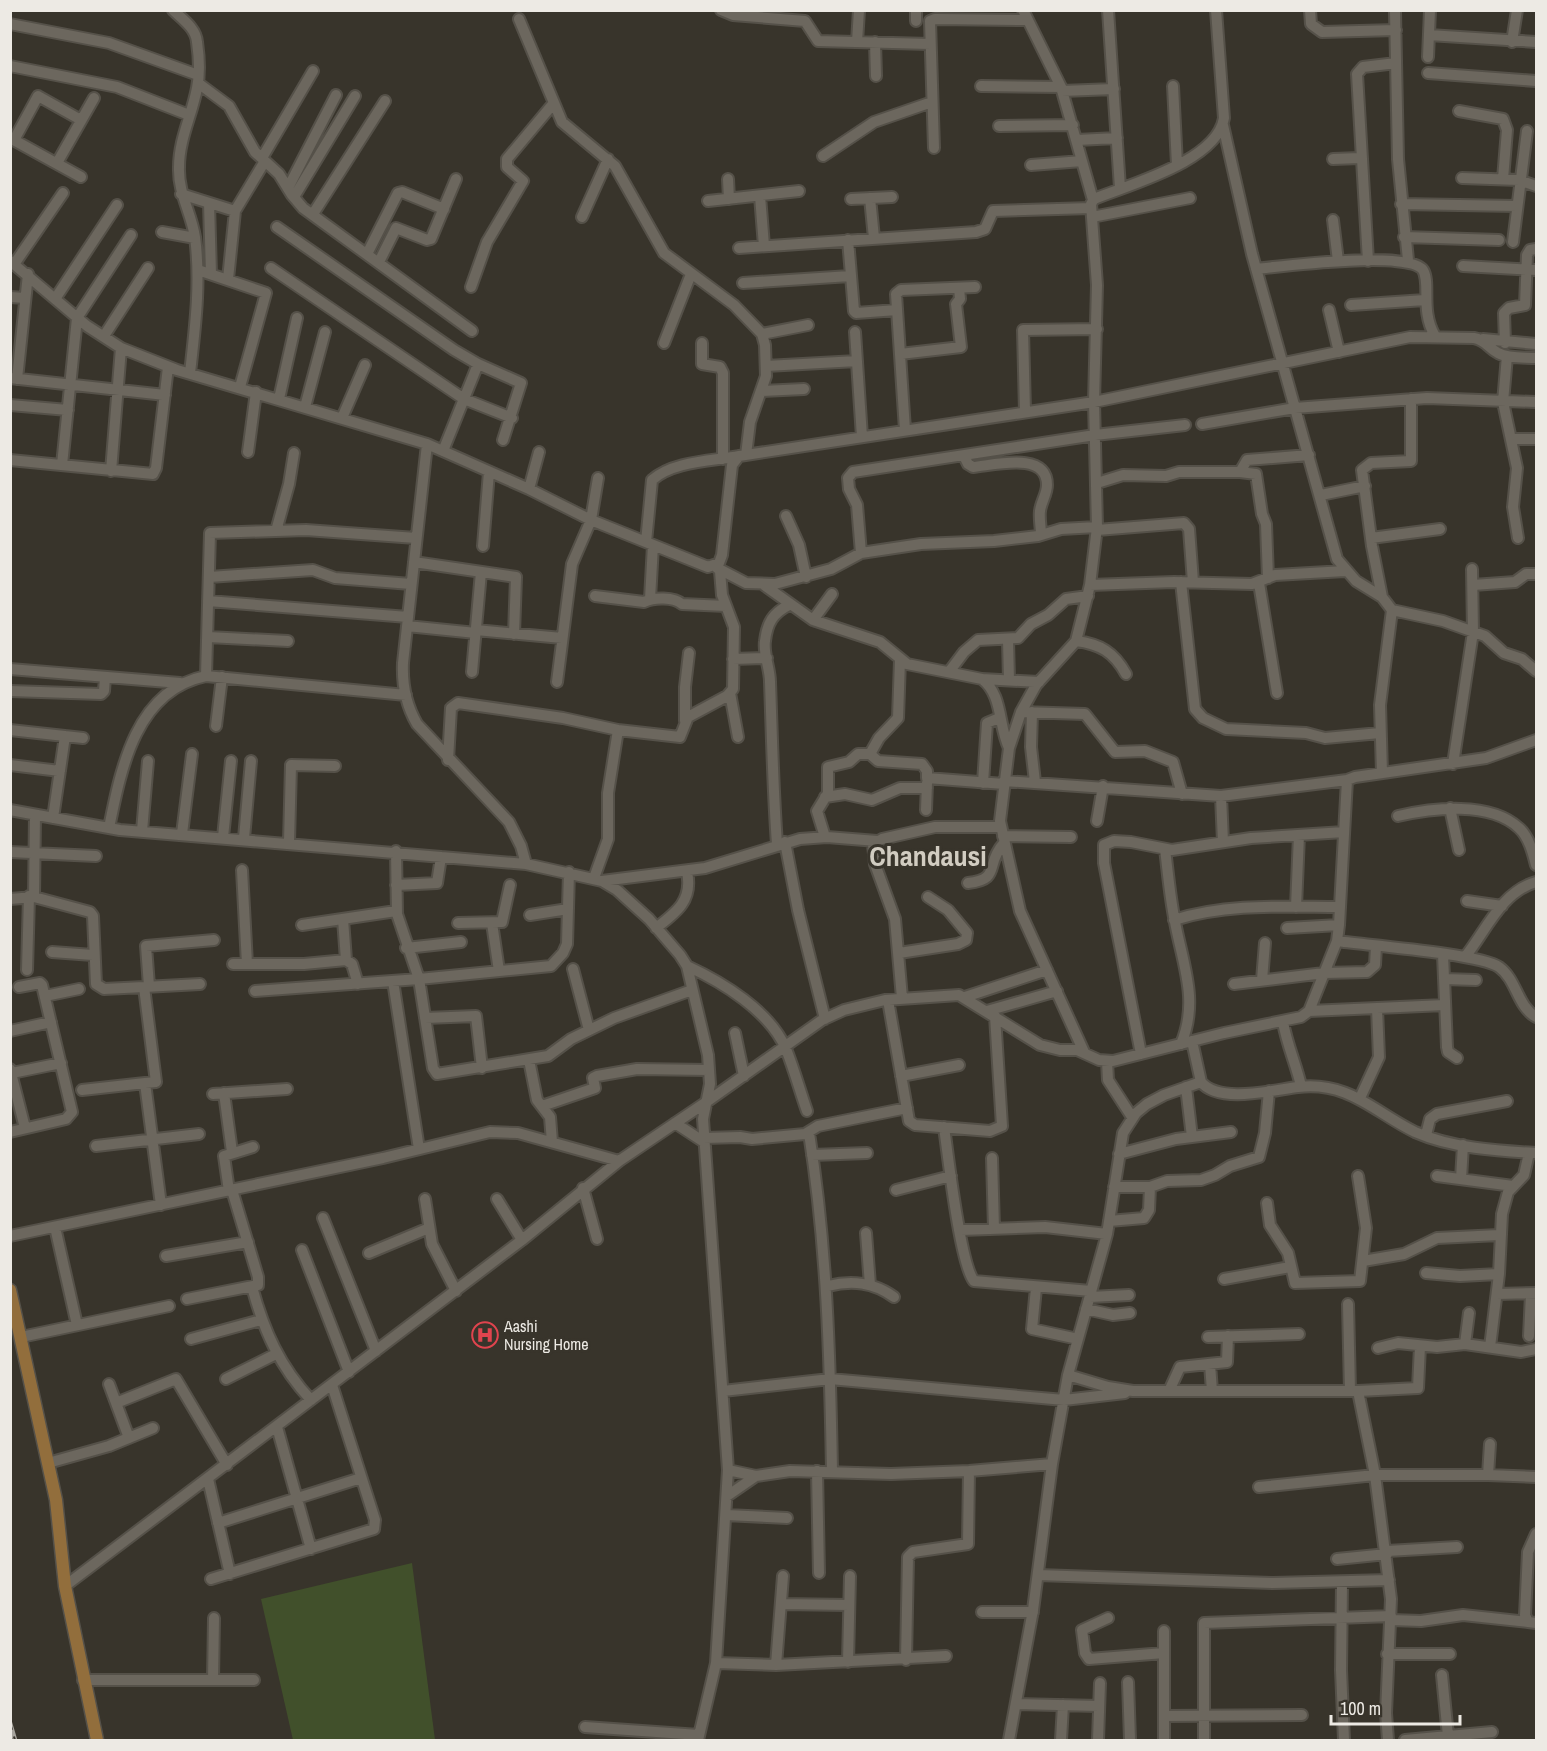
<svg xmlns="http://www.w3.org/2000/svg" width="1547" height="1751" viewBox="0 0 1547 1751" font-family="'Archivo Narrow',sans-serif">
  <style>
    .green { fill: #41502b }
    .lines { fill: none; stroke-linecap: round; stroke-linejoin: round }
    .minor-casing { stroke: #555149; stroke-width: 14 }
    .major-casing { stroke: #555149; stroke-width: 15 }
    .minor { stroke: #6c675e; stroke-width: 10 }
    .major { stroke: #926e3c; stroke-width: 12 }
    .rail-casing { stroke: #a8a59e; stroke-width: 4.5 }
    .rail { stroke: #38342b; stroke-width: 2; stroke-dasharray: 7; stroke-linecap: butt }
    .labels { text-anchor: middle; stroke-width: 6; stroke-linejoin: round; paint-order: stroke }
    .poi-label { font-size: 16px; fill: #edeae4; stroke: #38342b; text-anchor: start }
    .town-label { font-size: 28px; font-weight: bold; fill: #d1ccc1; stroke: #38342b }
  </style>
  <rect width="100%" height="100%" fill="#38342b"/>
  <path class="green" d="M412,1563L435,1740H293L261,1599Z"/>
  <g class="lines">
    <g class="minor-casing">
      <path id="minor" d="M173,10C182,19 196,28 197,42C199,56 200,74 197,88C192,115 179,139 179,167C178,193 191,212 195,237C201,283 195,328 190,373
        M721,10L733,15L805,21L818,41L930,44
        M1023,10L1061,87L1093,200
        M1108,10L1120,188
        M1310,10L1311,24L1322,32L1396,30
        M1395,12L1398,159L1408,260
        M519,19L562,122L615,166L664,253L734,305L762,334L765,345L766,376L750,422L746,455
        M916,21V10
        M10,24L109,43L198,75
        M1429,35L1536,42
        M857,42L859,10
        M875,42L876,76
        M1512,42L1517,10
        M1428,57L1430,10
        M10,66L117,87L189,115
        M1428,73L1536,81
        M198,83L229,106L255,152L279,174L292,195L303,208L472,331
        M981,86L1061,87
        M1173,86L1177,165
        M1062,91L1114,89
        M1459,111L1503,119L1507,130L1503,179
        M1223,125L1252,254L1337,559L1356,581L1382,597L1392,610L1380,705L1382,773
        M999,126L1073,125
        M10,138L81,177
        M14,140L38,96L81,120
        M1077,140L1117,138
        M934,148L930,21L935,19L1027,20
        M823,156L874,122L932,102
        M262,158L313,71
        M1333,159L1360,158
        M57,163L94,98
        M1031,165L1082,161
        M1462,178L1519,180L1536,186
        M728,179L729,199
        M288,188L336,95
        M181,194L235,211
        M760,196L764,246
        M294,197L355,96
        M870,198L874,238
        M851,199L892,197
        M708,201L799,191
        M209,203L211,274
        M1401,204L1517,206
        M313,214L385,101
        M582,217L608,159
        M1092,217L1190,198
        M1333,220L1338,261
        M277,227L454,350L478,364L521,383L503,440
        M162,232L195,238
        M1404,237L1499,240
        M848,240L854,311L856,313L897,310
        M1513,242L1527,131
        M739,248L976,232L985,229L993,211L1091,208
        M367,254L398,193L402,192L444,209
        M10,261L87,326L121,348L177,370L427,444L529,489L591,520L708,567L719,563L722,555L732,465L739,456L1094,402L1410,337L1474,338C1486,340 1488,348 1498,353C1509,359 1524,357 1536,358
        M1368,261L1357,74L1363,67L1396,63
        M379,262L396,228L427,240L431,239L456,179
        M15,263L63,193
        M1463,266L1536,270
        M271,268L464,399L512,418
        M1256,269C1282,266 1410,250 1423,270C1431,283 1420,311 1435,336
        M198,270L266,293L240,387
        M228,279L235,211L265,161
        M743,283L850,276
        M471,287L487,242L523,181L507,167V159L553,104
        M10,297L25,298
        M55,299L117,205
        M1351,305L1425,300
        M1329,310L1339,352
        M855,332L862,437
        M762,334L808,325
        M104,336L148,268
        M1483,339L1536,344
        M664,343L691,274
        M702,343V364L720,367L723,373V459
        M1505,343L1504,313L1509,308L1525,305L1527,255L1530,250L1536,249
        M900,354L961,347L956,304L960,299L959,288
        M1507,356L1503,402L1517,468L1513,507L1518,538
        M766,366L857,361
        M10,378L165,395
        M17,379L28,274
        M762,391L804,389
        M279,399L297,318
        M10,405L68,410
        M305,407L325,332
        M1025,412L1023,330L1097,329
        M342,418L365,365
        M1202,424L1295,408L1427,398L1536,402
        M905,430L896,294L901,290L975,287
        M1511,439H1536
        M427,444L403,663C402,685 406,705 417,724L509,822L521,846L526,864
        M443,451L478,364
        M248,452L256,392
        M964,456L968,464L973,467C995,465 1047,451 1047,485C1047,494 1041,502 1040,511C1039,519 1041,527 1041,534
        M10,460L153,474L156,468L168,367
        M62,465L77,318L131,235
        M111,471L121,348
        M1240,472L1256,474L1262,514L1266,524L1268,578
        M1097,483L1123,475L1166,476L1179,472H1240L1247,460L1309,455
        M529,489L539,452
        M1321,495L1365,486
        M786,516L799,545L806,577
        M1097,530L1184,523L1189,529L1193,582
        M276,531L289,484L294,453
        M1371,538L1440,529
        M646,542L652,480C673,461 713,461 739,456
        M483,546L489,472
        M861,553L857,505L849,489L848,478L853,472L1095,435L1185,425
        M414,562L516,577L514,634
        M717,568L746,583L775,584L831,569L861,553L921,544L994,541L1038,536L1061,529L1097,527
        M209,577L313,570L335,578L411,584
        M1181,582L1195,709L1203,718L1226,729L1306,733L1325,738L1380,733
        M1259,583L1277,693
        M764,585L813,620L880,642L907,664L982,679C1003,695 998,725 1009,748
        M1090,585L1174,582L1252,584L1275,575L1345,571
        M1473,585L1515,582L1526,574H1536
        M595,596L644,602C654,597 674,597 682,604L726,606
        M1382,597L1372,546L1362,470L1371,463L1411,461V399
        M650,599L653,545
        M208,601L408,617
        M1392,610L1443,621L1485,636L1504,653L1522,659L1536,671
        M813,620L832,594
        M407,626L476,633
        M476,630L562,638
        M208,637L288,641
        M1008,640L1009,680
        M1076,641C1100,644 1114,652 1126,674
        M733,659L767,658
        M10,669L180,683
        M472,672L481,572
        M949,672L964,652L978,640L1018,638L1031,624L1048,615L1066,599L1088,596
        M206,676L210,533L306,530L416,538
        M982,679L1039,682
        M557,682L572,564L591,520L598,478
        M10,691L101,694L104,691L105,677
        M730,693L738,737
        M1021,712L1085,714L1115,752L1145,751L1173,762L1182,794
        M1032,712L1031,747L1035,782
        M685,721V687L689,653
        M216,726L222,677
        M10,730L83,738
        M870,754L878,761L922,764L927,771V778L1004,784
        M448,760L451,708L458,703L563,718L618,730L680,737L688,717L727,696L733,689L734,627L722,595L720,571
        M1453,764L1473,632L1472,569
        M10,765L60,771
        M1004,781L1221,796L1347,780
        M983,783L987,723L999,718
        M1221,796L1223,842
        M825,797L845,794L872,800L900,788H927
        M1450,808L1459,850
        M10,810L120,830L526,864L602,881L617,890L649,919L680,955L687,966L708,1055L710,1084L703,1119L728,1470L716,1663L698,1740
        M926,810L927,783
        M1398,816C1433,808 1490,801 1519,828C1529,837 1533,853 1536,865
        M53,818L65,736
        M1097,821L1103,786
        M109,828C121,768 136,690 206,676L406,695
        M142,831L148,761
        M182,834L192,754
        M1003,836L1071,837
        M223,837L231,761
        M825,837L817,811L828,793V767L849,762L858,754H870L879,738L898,718L900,660
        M244,838L251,761
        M289,842L291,765L335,766
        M785,842L798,910L825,1019
        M777,844C773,790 772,736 770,682C770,668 763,654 765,641C767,623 773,613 789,605
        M1165,849C1168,873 1170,898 1175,922C1183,965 1199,1001 1181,1044
        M396,851L397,914L419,979L433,1068L437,1074L548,1056L571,1039L614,1018L692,990
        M10,852L96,856
        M242,870L247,964
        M594,878L608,839V793L618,730
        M602,881L705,868L800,839L827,837L877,841
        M968,883C1002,879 984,865 1004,843
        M396,885L437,883L441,857
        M34,897L35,815
        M10,899L34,897L90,912L93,916L96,984L104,989L144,987L156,1082L145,1083L161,1205
        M1467,901L1502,906
        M1296,907L1299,835
        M530,915L568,909
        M343,919L346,960
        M1174,920C1228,903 1285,907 1340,907
        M458,923L502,922L510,885
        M492,923L499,971
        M302,925L396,911
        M656,928C677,912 693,900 687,872
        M1287,928L1339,925
        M1337,941C1366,945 1481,954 1499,967C1517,980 1517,1006 1536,1017
        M406,948L461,942
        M52,952L93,955
        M899,953L958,944L966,940L967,933L948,910L928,897
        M1443,955L1447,1047L1448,1052L1457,1058
        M1465,957C1486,931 1501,892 1536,882
        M233,964H304L346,960L352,964L358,984
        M687,966C722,982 770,1011 786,1049C794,1069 800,1091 807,1111
        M573,969L589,1030
        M27,970L29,896
        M1444,979L1476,980
        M1262,980L1265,943
        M393,981L419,1149
        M1234,984L1324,973L1367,972L1375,965L1376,946
        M149,986L146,946L214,940
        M144,987L200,984
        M255,991L419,979L551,966L563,953L567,944L569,872
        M45,996L79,989
        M965,997L1047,970
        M902,998L895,919L875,864L873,844L882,839L935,827H1001
        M888,1000L908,1115L909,1121L915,1125L990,1131L1002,1126L995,1016
        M987,1011L1057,991
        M1309,1011L1445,1005
        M425,1018L476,1016L482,1068
        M1283,1022C1287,1045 1296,1064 1301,1086
        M10,1031L51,1022
        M735,1033L744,1076
        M1192,1041L1201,1082C1219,1104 1273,1090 1298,1087C1349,1081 1374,1112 1415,1132C1451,1148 1498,1151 1536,1153
        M1084,1052L1020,911L1000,821L1009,748L1021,712L1036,685L1076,641L1090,585L1097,527L1094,402L1097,285L1091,204L1094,199C1131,184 1217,161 1224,118L1216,10
        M1141,1054L1104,863V845L1114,841L1131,842L1172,850L1251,838L1344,832
        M529,1060L537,1100L550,1117L552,1142
        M1107,1061L1108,1080L1132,1117
        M10,1069L25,1128
        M12,1073L61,1063
        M901,1076L959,1065
        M1186,1087L1192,1137
        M82,1090L145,1083
        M224,1093L232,1152
        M213,1094L287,1089
        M1360,1098L1379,1057L1377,1008
        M542,1106L595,1088L593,1078L597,1076L637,1069L709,1070
        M675,1123L704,1142
        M944,1127C948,1155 960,1264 974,1281L1091,1291
        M10,1132L66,1119L72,1112L42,985L40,983L19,987
        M809,1133C827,1246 830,1357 832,1471
        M1426,1135L1430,1119L1437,1114L1507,1101
        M704,1138L740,1137L752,1139L805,1134L818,1126L907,1108
        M96,1146L199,1134
        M1119,1154L1176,1139L1231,1132
        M812,1155L867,1153
        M992,1158L994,1229
        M1437,1176L1513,1186
        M1461,1179L1463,1145
        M1114,1187H1150L1167,1181L1201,1180L1215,1175L1230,1166L1259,1157L1265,1133L1269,1091
        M583,1188L597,1239
        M896,1190L951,1176
        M229,1191L224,1156L253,1147
        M425,1199L432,1244L456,1291
        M497,1199L522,1240
        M1267,1203L1270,1225L1288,1253L1295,1283L1360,1281L1366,1228L1358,1176
        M323,1218L376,1351
        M1109,1221L1144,1218L1149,1210L1150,1187
        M55,1227L77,1325
        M961,1230L1045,1227L1107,1234
        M866,1233L870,1285
        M10,1236L383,1158L490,1132L518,1133L619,1161
        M302,1250L349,1372
        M369,1253L429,1228
        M166,1256L248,1242
        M1363,1261L1404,1254L1437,1238L1499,1235
        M1426,1273L1460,1276L1499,1274
        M1224,1279L1290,1267
        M828,1286C852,1280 873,1282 894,1297
        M252,1287C264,1331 280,1367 311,1400
        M1036,1288L1032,1329L1078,1339
        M1497,1294L1536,1293
        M1090,1297L1129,1295
        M187,1299L258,1285V1277L232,1190
        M1348,1304L1350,1391
        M1086,1309L1113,1315L1130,1313
        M1529,1336L1531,1294
        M21,1337L169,1306
        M1208,1337L1299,1334
        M191,1339L261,1320
        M1465,1344L1469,1313
        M1490,1347L1499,1274L1502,1214L1508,1192L1524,1175L1529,1153
        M1378,1348L1398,1343L1437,1347L1465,1344L1521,1352L1536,1349
        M1210,1364L1212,1391
        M1068,1375L1108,1387L1133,1391H1358L1375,1475L1391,1599L1386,1713L1388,1740
        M226,1379L276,1354
        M109,1384L129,1438
        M723,1391L830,1379L1064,1400L1125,1393
        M1169,1391L1180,1367L1227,1362L1228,1336
        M1358,1391L1418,1388L1420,1346
        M116,1403L176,1379L227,1465
        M277,1427L311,1549
        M48,1463L109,1446L153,1428
        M728,1470L756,1476L790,1471L891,1474L969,1471L1052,1464
        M817,1471L819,1573
        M1488,1475L1490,1444
        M208,1479L230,1574
        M1259,1487L1375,1475H1488L1536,1477
        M727,1496L756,1476
        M726,1515L787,1518
        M218,1523L361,1478
        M1536,1534L1528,1552L1525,1615L1528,1622L1536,1623
        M1387,1551L1457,1547
        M1337,1559L1387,1554
        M1038,1575L1273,1583L1389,1580
        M211,1579L374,1529L375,1520L332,1385
        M1342,1582L1341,1670L1344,1740
        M65,1586L522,1240L619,1161L705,1103L822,1020L844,1010L885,1000L959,995L1040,1045L1060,1050H1077L1099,1060L1113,1061L1224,1033L1301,1017L1309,1011L1337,941L1339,925L1347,780L1355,777L1486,758L1536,740
        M781,1604L849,1605
        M982,1612H1033
        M1108,1618L1082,1630L1085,1653L1089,1659L1164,1653
        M1391,1620L1421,1621L1463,1615L1528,1622
        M1387,1654H1450
        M906,1660L908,1557L913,1552L968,1544L969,1471
        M848,1662L850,1576
        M716,1663L776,1665L946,1656
        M776,1665L783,1576
        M1442,1675L1448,1736
        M83,1680H254
        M213,1680L214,1618
        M1128,1682L1130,1740
        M1016,1704L1099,1706
        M1164,1716L1302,1715
        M585,1727L699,1735
        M1009,1740L1033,1610L1052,1464L1068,1375L1107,1234L1123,1133L1136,1113L1147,1104L1164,1095L1201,1082
        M1061,1740L1063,1705
        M1098,1740L1100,1683
        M1164,1740V1631
        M1204,1740V1623L1391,1616
        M1405,1740L1492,1732"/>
    </g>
    <g class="major-casing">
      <path id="major" d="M10,1290L56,1500L65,1586L97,1740"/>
    </g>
    <use href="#minor" class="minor"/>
    <use href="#major" class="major"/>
    <g class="rail-casing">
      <path id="rail" d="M10,1723L15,1740"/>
    </g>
    <use href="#rail" class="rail"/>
  </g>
  <defs>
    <g id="hospital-ring" transform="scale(1.35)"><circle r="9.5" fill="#38342b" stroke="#e0444e" stroke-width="1.5"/><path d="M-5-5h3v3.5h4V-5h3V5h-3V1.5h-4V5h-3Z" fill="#e0444e"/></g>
  </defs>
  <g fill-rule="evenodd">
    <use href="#hospital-ring" x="485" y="1335"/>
  </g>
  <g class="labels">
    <g class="poi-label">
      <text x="504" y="1332">Aashi<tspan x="504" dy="18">Nursing Home</tspan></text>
    </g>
    <g class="town-label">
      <text x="928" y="866">Chandausi</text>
    </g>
  </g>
  <rect width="1547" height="1751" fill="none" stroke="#edeae4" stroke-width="24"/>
  <path d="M1331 1715v9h129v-9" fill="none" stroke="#edeae4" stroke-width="3"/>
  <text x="1340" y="1715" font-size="18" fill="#edeae4" stroke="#38342b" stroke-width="4.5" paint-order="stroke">100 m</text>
</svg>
